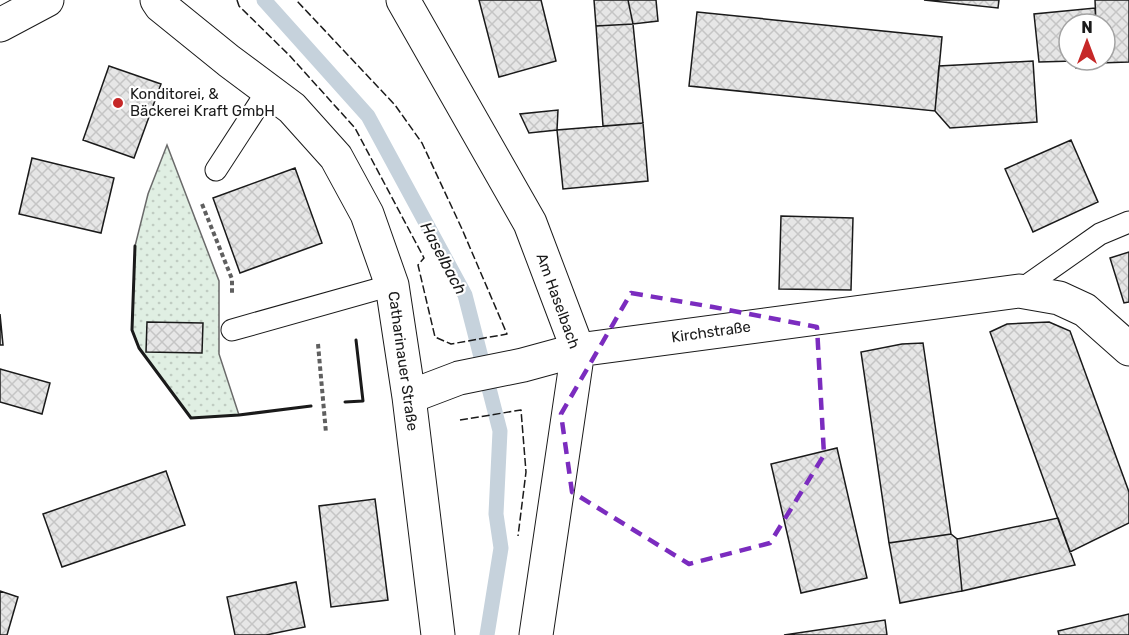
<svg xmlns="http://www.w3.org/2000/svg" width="1129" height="635" viewBox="0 0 1129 635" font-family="Rubik,sans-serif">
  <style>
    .green { fill: url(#green-dots); stroke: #6a6a6a; stroke-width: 1.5 }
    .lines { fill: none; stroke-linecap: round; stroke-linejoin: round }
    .stream { stroke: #c6d2dc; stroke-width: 15 }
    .building { fill: url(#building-cross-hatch); stroke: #1a1a1a; stroke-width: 1.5 }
    .lane-casing { stroke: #1a1a1a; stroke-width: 23 }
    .street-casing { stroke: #1a1a1a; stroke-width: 35 }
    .secondary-casing { stroke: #1a1a1a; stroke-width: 35 }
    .primary-casing { stroke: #1a1a1a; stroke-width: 35 }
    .path { stroke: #5f5f5f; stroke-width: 4; stroke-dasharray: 4.5 3; stroke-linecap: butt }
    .lane { stroke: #fff; stroke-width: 21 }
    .street { stroke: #fff; stroke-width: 33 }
    .secondary { stroke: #fff; stroke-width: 33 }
    .primary { stroke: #fff; stroke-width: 33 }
    .fence { stroke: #1a1a1a; stroke-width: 1.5; stroke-dasharray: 8 3; stroke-linecap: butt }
    .wall { stroke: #1a1a1a; stroke-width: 3 }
    .marked { fill: none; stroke: #7b2cbf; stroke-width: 4.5; stroke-dasharray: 12 8; stroke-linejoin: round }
    .poi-dot { fill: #c62828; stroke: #fff; stroke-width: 2 }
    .labels { text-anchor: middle; stroke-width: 4.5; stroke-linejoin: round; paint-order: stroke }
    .poi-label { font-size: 15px; fill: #1a1a1a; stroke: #fff; text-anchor: start }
    .street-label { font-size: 15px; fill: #1a1a1a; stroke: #fff }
    .water-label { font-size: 16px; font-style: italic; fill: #1a1a1a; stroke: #fff }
  </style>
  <defs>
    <pattern id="green-dots" width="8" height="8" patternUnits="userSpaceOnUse" patternTransform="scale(1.5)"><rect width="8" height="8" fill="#e0efe3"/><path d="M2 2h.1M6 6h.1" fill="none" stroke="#c0ccc2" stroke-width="1.8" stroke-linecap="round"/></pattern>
    <pattern id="building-cross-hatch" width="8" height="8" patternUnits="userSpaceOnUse" patternTransform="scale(1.5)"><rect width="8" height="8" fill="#e6e6e6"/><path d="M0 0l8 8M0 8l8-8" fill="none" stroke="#c5c5c5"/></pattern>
  </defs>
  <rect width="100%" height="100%" fill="#fff"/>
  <path class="green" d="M167,145L219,281V354L239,415L191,418L139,348L132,330L135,246L148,194Z"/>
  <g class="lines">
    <path class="stream" d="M264,0L368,116L465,295L500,431L496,514L501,548L487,635"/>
  </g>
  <path class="building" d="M479,0H541L556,61L499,77Z
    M594,0H628L633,24L596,26Z
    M628,0H656L658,21L633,24Z
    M924,0H999L998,8Z
    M1095,0H1129V62L1099,63V60H1105V24H1096Z
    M1095,8L1096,24H1069V60H1099V66L1076,68L1074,61L1039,62L1034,14Z
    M697,12L942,37L935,111L689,86Z
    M633,24L643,123L603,126L596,26Z
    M1033,61L1037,122L950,128L935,111L939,66Z
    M109,66L161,84L134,158L83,140Z
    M558,110L557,130L529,133L520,114Z
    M643,123L648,181L563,189L557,130Z
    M1071,140L1098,202L1033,232L1005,169Z
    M32,158L114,178L101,233L19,214Z
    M295,168L322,243L240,273L213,198Z
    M781,216L853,218L851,290L779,289Z
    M1129,252V302L1124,303L1110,258Z
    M0,314L3,345H0Z
    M147,322L203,323L202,353L146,352Z
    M1049,322L1070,331L1129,492V523L1070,552L990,332L1007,324Z
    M923,343L951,534L889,543L861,352L902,344Z
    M0,369L50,383L42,414L0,402Z
    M837,448L867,578L801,593L771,464Z
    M166,471L185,525L62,567L43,514Z
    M375,499L388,600L331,607L319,506Z
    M1058,518L1075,565L962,591L957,539Z
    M951,534L957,539L962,591L900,603L889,543Z
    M296,582L305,627L266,635H235L227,597Z
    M0,591L18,597L7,635H0Z
    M1129,614V635H1059L1058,631Z
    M885,620L887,635H784Z"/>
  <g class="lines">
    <g class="lane-casing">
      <path id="lane" d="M216,170L268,90
        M1019,291L1100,234L1129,222
        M232,330L392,285"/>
    </g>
    <g class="street-casing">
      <path id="street" d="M536,635L578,350L1019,291L1059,298L1085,310L1129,349"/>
    </g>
    <g class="secondary-casing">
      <path id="secondary" d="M157,0L161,6L229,61L292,108L336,157L367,214L392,285L409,397L438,635
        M403,0L530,223L578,350L523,365L459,378L409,397"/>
    </g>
    <g class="primary-casing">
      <path id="primary" d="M0,25L47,0"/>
    </g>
    <path class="path" d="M202,204L232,279V293
      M318,344L326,433"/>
    <use href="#lane" class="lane"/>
    <use href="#street" class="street"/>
    <use href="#secondary" class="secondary"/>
    <use href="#primary" class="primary"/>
    <path class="fence" d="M237,0L239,6L290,56L355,128L424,258L418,265L435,337L451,344L507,334L462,229L422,143L395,105L296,0
      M460,420L521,410L526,472L518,536"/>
    <path class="wall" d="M135,246L132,330L139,348L191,418L239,415L311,406
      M345,402L363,401L356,340"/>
  </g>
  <path class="marked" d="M631,293L713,307L817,327L824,455L770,543L689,564L572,492L561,414Z"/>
  <circle class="poi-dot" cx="118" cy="103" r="6"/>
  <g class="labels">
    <g class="poi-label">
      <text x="130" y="99">Konditorei, &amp;<tspan x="130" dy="17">Bäckerei Kraft GmbH</tspan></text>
    </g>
    <g class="street-label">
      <text transform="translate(558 301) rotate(70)" y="5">Am Haselbach</text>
      <text transform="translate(711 332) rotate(-8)" y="5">Kirchstraße</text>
      <text transform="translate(403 361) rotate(82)" y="5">Catharinauer Straße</text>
    </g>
    <g class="water-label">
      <text transform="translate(444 258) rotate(62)" y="6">Haselbach</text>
    </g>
  </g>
  <g transform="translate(1087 42)"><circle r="28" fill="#ffffff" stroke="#a3a3a3" stroke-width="1.5"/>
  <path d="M0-4.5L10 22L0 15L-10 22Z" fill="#c62828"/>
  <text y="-9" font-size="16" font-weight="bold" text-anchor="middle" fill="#1a1a1a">N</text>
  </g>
</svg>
